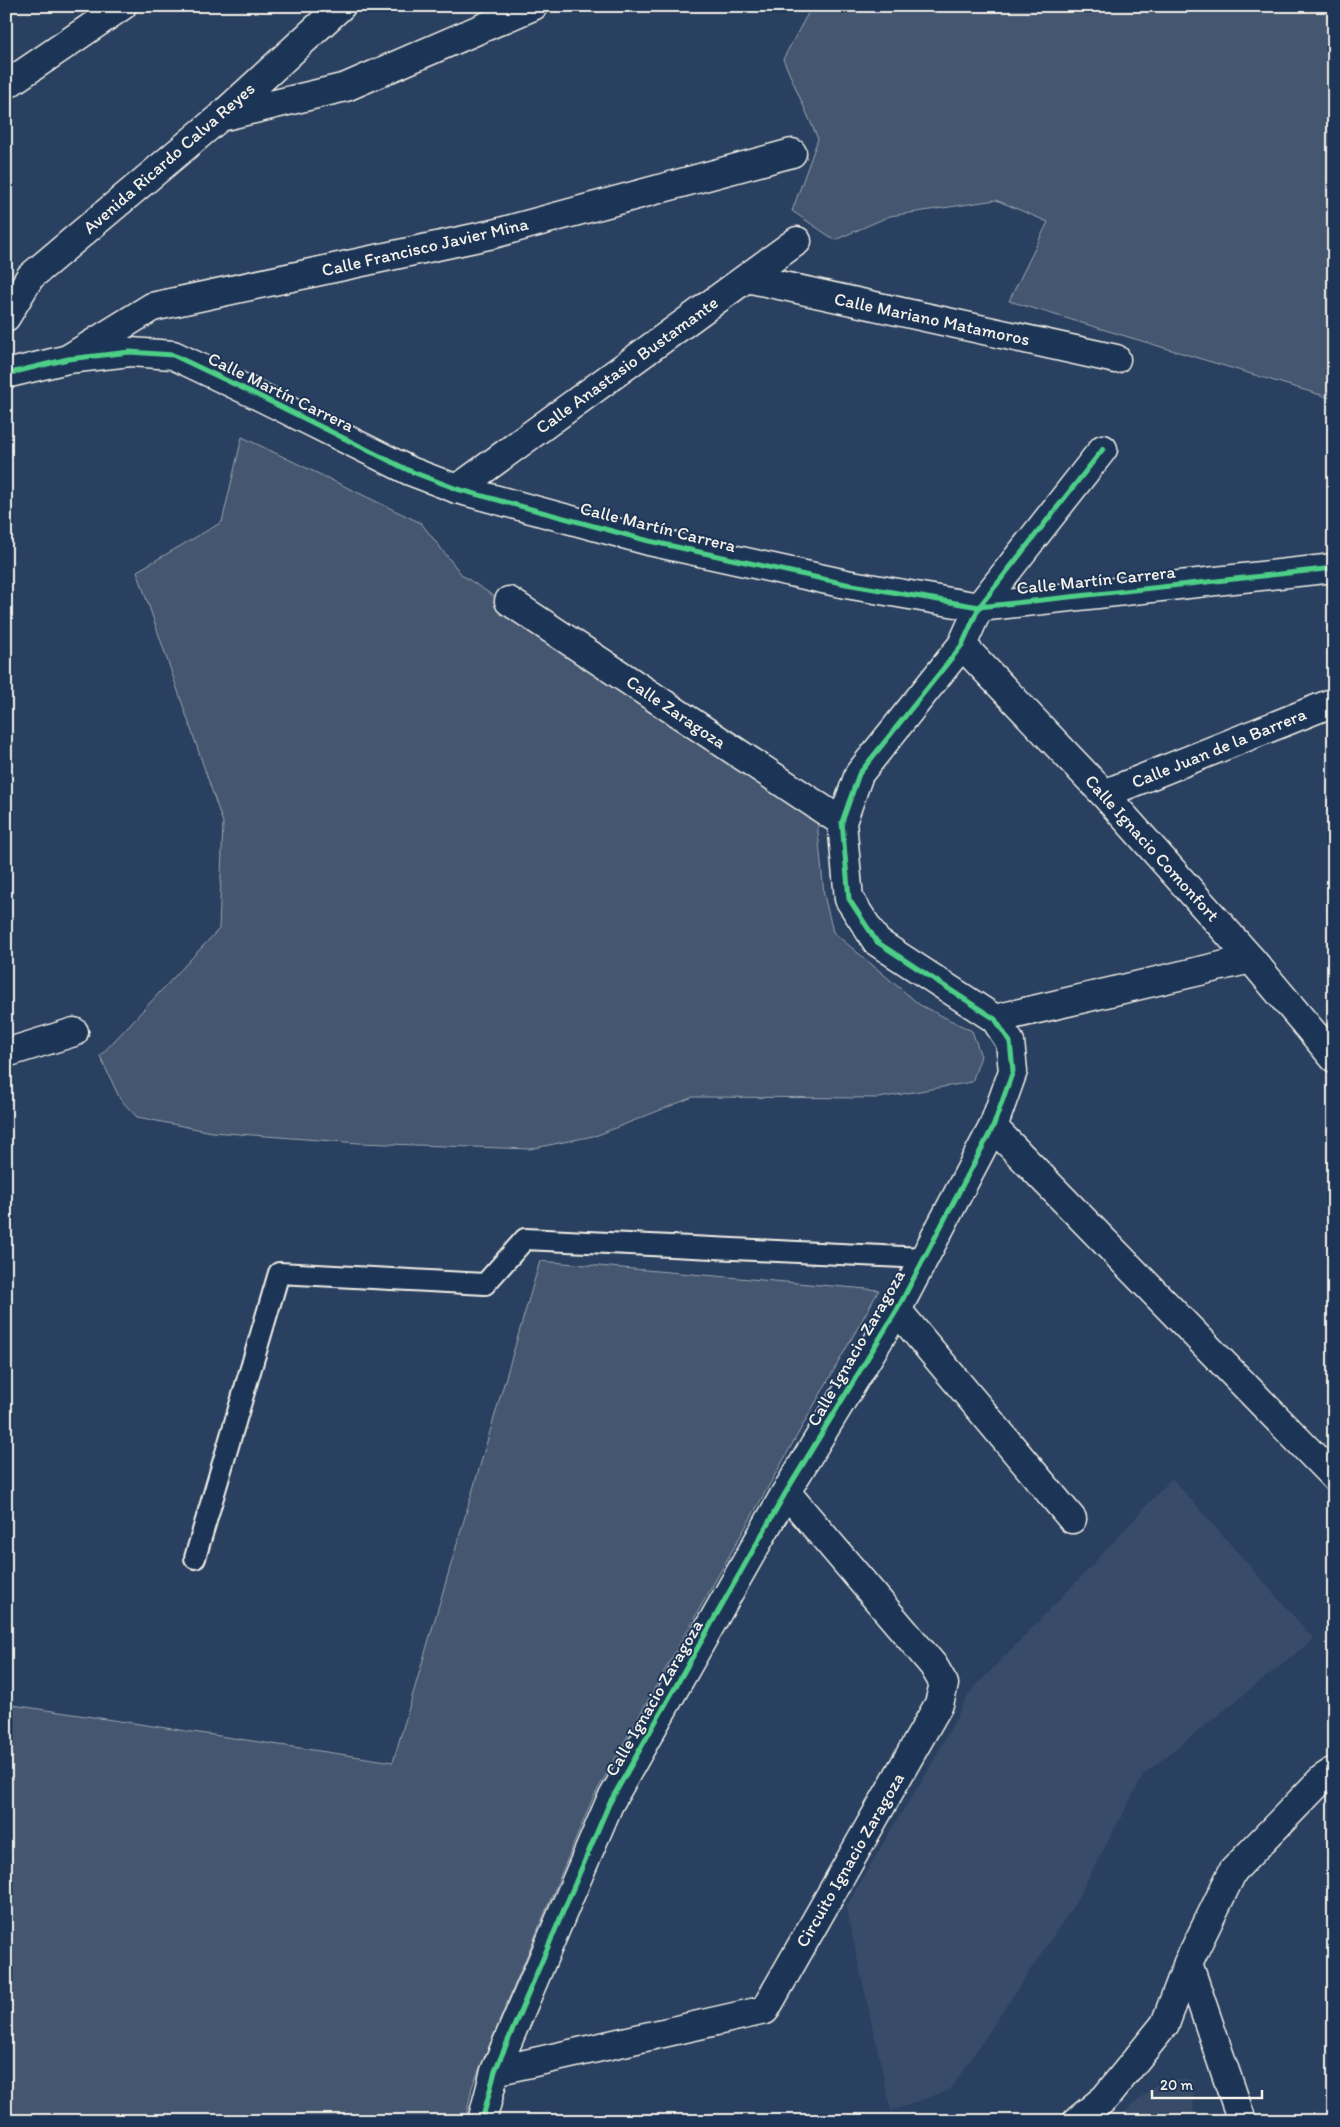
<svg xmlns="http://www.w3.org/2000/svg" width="1340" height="2127" viewBox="0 0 1340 2127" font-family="Itim,sans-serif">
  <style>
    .built { fill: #374c69 }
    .green { fill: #445771; stroke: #9ca4ac }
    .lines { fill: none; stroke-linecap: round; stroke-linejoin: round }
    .lane-casing { stroke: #f4f1e8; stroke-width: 24 }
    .street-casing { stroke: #f4f1e8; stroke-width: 31 }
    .secondary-casing { stroke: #f4f1e8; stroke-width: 31 }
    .lane { stroke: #1d3557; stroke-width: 20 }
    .street { stroke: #1d3557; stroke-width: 28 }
    .secondary { stroke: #1d3557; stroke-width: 28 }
    .cycleway-casing { stroke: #1d3557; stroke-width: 8 }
    .cycleway { stroke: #4dcf88; stroke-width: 5 }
    .labels { text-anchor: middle; stroke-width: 4; stroke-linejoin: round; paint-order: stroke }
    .street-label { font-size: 18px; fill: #f4f1e8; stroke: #1d3557 }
  </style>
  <rect width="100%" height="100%" fill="#2a4060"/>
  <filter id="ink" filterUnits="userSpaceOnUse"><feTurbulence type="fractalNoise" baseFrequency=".02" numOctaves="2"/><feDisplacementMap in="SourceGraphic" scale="10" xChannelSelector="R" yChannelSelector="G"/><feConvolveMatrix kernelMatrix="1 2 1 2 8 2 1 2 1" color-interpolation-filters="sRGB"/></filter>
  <g filter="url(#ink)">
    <path class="built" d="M1172,1478L1314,1639L1144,1774L1074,1905L950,2090L891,2111L846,1907L895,1823L924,1778L970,1692L1081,1577Z
      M1162,2080H1194L1193,2121H1114Z"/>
    <path class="green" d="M812,6H1334V399L1009,301L1048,222L996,200L890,216L835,240L792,211L818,139L783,59Z
      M242,437L421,523L462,575L816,810L824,895L833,932L920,1005L972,1031L981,1056L972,1082L879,1098L693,1097L598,1135L530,1149L359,1143L212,1132L137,1117L120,1099L100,1056L219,929L223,823L137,571L222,522Z
      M540,1261L879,1290L593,1798L472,2087L465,2121H6V1704L393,1762Z"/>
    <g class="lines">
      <g class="lane-casing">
        <path id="lane" d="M195,1558L279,1273L485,1284L525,1239L924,1258"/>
      </g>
      <g class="street-casing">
        <path id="street" d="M6,85L122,6
          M221,117L346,87L533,6
          M747,278L1116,359
          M6,317L30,277L219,118L341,6
          M68,359L152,307L493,234L792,153
          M457,489L797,241
          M509,601L842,822
          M962,645L1104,794L1251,959L1334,1058
          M1104,794L1334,702
          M995,1019L1251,959
          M6,1053L74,1032
          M993,1127L1334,1477
          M897,1310L1072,1519
          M1188,1963L1242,2121
          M495,2071L765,2010L939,1704L944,1684L933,1665L786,1492
          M482,2121L495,2071L609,1804L786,1492L897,1310L993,1127L1013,1071L1010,1042L995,1019L877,942L849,899L842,822L859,774L962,645L979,607L1103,449"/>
      </g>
      <g class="secondary-casing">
        <path id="secondary" d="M6,374L68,359L130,352L173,355L253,393L410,471L457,489L649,541L846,584L979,607L1334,568
          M1077,2121L1105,2098L1165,2024L1188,1963L1233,1871L1322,1779L1334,1771"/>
      </g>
      <use href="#lane" class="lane"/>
      <use href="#street" class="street"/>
      <use href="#secondary" class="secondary"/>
      <g class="cycleway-casing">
        <path id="cycleway" d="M6,374L68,359L130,352L173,355L253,393L410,471L457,489L649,541L846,584L979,607L1334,568
          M482,2121L495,2071L609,1804L786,1492L897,1310L993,1127L1013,1071L1010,1042L995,1019L877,942L849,899L842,822L859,774L962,645L979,607L1103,449"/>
      </g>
      <use href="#cycleway" class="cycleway"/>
    </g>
  </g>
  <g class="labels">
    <g class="street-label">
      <text transform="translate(169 158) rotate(-41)" y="6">Avenida Ricardo Calva Reyes</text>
      <text transform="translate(425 247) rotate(-13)" y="6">Calle Francisco Javier Mina</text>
      <text transform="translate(932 319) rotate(12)" y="6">Calle Mariano Matamoros</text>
      <text transform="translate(627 365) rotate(-36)" y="6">Calle Anastasio Bustamante</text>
      <text transform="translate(281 392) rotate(26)" y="6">Calle Martín Carrera</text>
      <text transform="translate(658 527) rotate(14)" y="6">Calle Martín Carrera</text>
      <text transform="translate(1096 580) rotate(-6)" y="6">Calle Martín Carrera</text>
      <text transform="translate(676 712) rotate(34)" y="6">Calle Zaragoza</text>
      <text transform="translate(1219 748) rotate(-22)" y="6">Calle Juan de la Barrera</text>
      <text transform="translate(1152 848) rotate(48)" y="6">Calle Ignacio Comonfort</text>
      <text transform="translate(856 1348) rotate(-60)" y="6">Calle Ignacio Zaragoza</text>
      <text transform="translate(654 1698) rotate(-60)" y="6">Calle Ignacio Zaragoza</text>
      <text transform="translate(850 1860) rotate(-60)" y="6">Circuito Ignacio Zaragoza</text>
    </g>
  </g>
  <rect width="1340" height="2127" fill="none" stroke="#1d3557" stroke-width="25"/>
  <rect x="12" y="12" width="1315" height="2102" fill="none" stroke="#f4f1e8" stroke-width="2" filter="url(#ink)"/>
  <path d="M1152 2090v8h110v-8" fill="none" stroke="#f4f1e8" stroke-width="2.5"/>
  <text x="1160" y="2090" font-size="15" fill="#f4f1e8" stroke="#1d3557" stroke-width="4" paint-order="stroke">20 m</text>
</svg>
